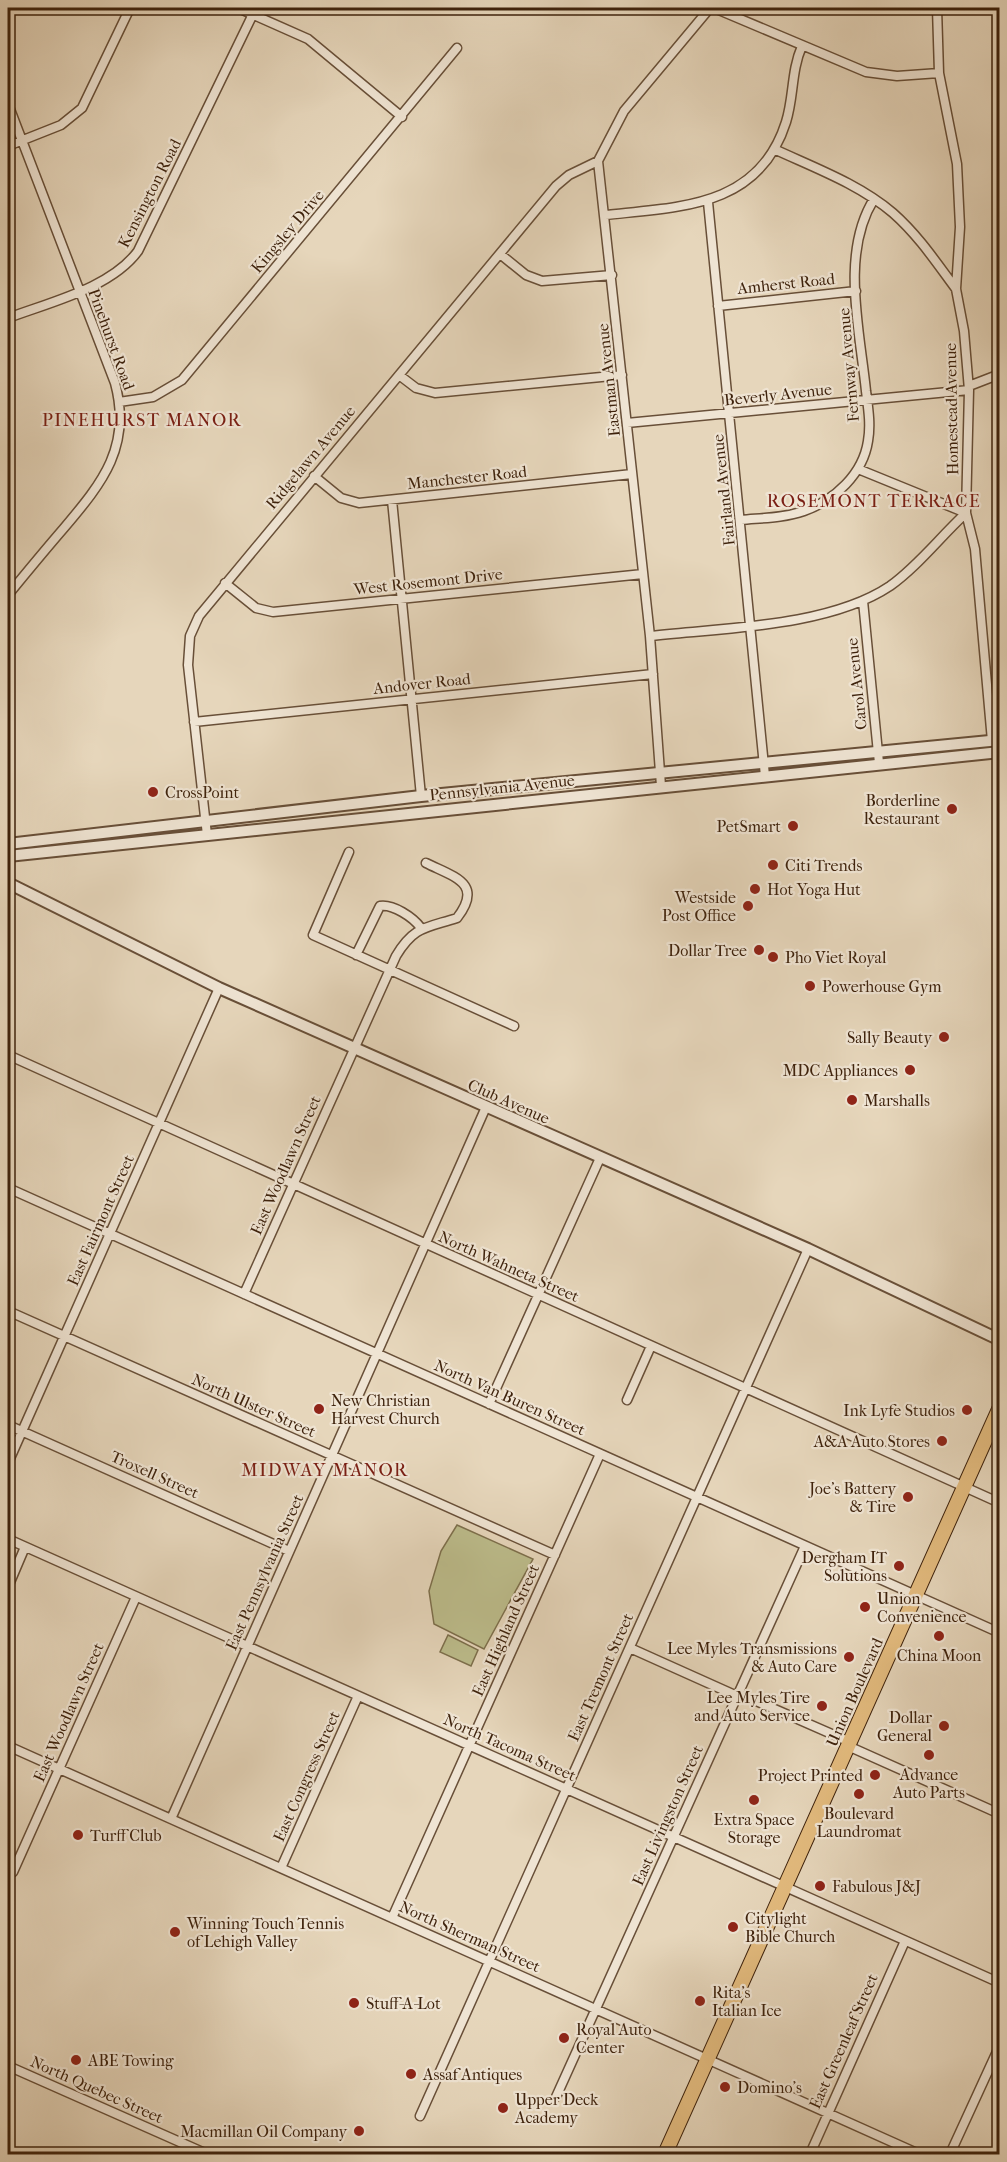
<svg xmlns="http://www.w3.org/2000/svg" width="1007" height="2162" viewBox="0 0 1007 2162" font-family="'IM FELL French Canon',serif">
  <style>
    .green { fill: #bcbc8b; stroke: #7d6f4c; stroke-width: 1.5 }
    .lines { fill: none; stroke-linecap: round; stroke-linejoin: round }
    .minor-casing { stroke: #684f38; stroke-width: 11 }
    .tertiary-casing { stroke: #684f38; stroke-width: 14 }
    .primary-casing { stroke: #3e220c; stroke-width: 16 }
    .minor { stroke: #efe4d3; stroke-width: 8 }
    .tertiary { stroke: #efe4d3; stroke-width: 10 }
    .primary { stroke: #e3bb7e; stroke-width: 14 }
    .poi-dot { fill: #8f2418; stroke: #efe4d3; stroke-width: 2 }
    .labels { text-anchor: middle; stroke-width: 4.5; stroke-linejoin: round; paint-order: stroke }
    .street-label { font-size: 16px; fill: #3e220c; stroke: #efe4d3 }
    .poi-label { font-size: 16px; fill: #3e220c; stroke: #efe4d3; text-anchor: start }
    .neighbourhood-label { font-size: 18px; letter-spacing: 1.5px; fill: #7a1f14; stroke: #efe4d3 }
  </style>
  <rect width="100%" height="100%" fill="#e6d6bb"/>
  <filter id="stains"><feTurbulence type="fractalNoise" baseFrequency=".00333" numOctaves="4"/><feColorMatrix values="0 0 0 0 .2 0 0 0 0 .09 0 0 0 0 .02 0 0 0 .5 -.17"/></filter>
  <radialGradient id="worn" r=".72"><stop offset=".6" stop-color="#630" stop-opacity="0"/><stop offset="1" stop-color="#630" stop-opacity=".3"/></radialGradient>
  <path class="green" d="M457,1525L533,1559L484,1649L434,1624L429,1591L441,1551Z
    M448,1635L478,1650L471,1666L440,1652Z"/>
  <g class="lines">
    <g class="minor-casing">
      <path id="minor" d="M238,8L308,39L402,117
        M714,8L866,72L897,76L939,73
        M937,8L939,73L957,164L960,227L956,289L964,331L969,390L966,513L975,549L992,741
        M8,15L11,8
        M8,104L115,383C132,446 103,482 64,528C45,550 26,573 8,595
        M8,146L61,125L82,108L130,8
        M774,149C815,168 859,184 893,213C918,235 936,262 956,289
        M708,202L765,776
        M605,215C679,207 759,208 786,122C794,97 791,71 802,46
        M500,254L526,275L542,281L612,275
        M718,306L856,291
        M8,318C50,302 111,288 138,251L253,14
        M399,375L416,388L435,393L622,375
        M969,386L1000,374
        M119,402L153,397L182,380L457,48
        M627,423L969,390
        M314,476L341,498L359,503L632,474
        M392,500L421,796
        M741,520C762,518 784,518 804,511C835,500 863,474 868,441C871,424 868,407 866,391C860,331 840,253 874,199
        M225,583L256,608L273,612L643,574
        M863,601L879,763
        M650,636C722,628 829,627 890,586C918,566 940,537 966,513L858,469
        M194,722L653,674
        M661,786L650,636L598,161L624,111L710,8
        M207,835L188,665L190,636L199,616L556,186L569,175L598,161
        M349,852L313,935L514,1026
        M356,955L380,906C393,904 413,917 421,928
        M8,1055L1000,1503
        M8,1188L1000,1633
        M244,1294L396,956C414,926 426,928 457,918C484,883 454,877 426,863
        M8,1311L555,1555
        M627,1400L651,1346
        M489,1404L600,1158
        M8,1425L289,1551
        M8,1463L219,988
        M8,1539L1000,1983
        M8,1587L25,1547
        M630,1648L737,1696
        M738,1693L850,1742
        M8,1746L919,2154
        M848,1746L1000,1814
        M171,1819L486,1107
        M281,1868L358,1696
        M13,1872L136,1597
        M392,1918L600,1454
        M8,2066L207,2154
        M556,2097L805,1546
        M420,2116L808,1249
        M810,2154L905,1941
        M950,2154L1000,2045"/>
    </g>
    <g class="tertiary-casing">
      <path id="tertiary" d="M8,844L421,796L1000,740
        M8,856L1000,752
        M8,883L219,988L808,1249L1000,1340"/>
    </g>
    <g class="primary-casing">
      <path id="primary" d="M665,2154L1000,1407"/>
    </g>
    <use href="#minor" class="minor"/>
    <use href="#tertiary" class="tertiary"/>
    <use href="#primary" class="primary"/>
  </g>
  <g class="poi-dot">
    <circle cx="153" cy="792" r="6"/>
    <circle cx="952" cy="809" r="6"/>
    <circle cx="793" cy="826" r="6"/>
    <circle cx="773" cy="865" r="6"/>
    <circle cx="755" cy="889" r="6"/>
    <circle cx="748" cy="906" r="6"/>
    <circle cx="759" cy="950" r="6"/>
    <circle cx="773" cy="957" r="6"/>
    <circle cx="810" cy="986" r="6"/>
    <circle cx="944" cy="1037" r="6"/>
    <circle cx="910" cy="1070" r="6"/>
    <circle cx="852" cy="1100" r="6"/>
    <circle cx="319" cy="1409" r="6"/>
    <circle cx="967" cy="1410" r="6"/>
    <circle cx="942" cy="1441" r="6"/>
    <circle cx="908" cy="1497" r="6"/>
    <circle cx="899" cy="1566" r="6"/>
    <circle cx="865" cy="1607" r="6"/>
    <circle cx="939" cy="1636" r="6"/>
    <circle cx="849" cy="1657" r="6"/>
    <circle cx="822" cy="1706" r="6"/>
    <circle cx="944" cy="1726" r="6"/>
    <circle cx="929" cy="1755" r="6"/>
    <circle cx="875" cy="1775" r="6"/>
    <circle cx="859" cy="1794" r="6"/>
    <circle cx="754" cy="1800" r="6"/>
    <circle cx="78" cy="1835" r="6"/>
    <circle cx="820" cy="1886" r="6"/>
    <circle cx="733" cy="1927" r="6"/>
    <circle cx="175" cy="1932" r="6"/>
    <circle cx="700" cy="2001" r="6"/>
    <circle cx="354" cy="2003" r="6"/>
    <circle cx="564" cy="2038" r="6"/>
    <circle cx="76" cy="2060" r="6"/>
    <circle cx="411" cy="2074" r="6"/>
    <circle cx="725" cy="2087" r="6"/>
    <circle cx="503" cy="2108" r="6"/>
    <circle cx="359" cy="2131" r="6"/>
  </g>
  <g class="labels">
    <g class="street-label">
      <text transform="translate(149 193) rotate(-63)" y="6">Kensington Road</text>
      <text transform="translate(287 231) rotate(-50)" y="6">Kingsley Drive</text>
      <text transform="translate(786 283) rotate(-6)" y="6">Amherst Road</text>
      <text transform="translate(112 339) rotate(70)" y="6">Pinehurst Road</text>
      <text transform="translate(848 365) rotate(-95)" y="6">Fernway Avenue</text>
      <text transform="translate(608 380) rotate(-96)" y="6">Eastman Avenue</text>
      <text transform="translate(778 394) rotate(-6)" y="6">Beverly Avenue</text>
      <text transform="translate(951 409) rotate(-91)" y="6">Homestead Avenue</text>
      <text transform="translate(310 457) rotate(-50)" y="6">Ridgelawn Avenue</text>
      <text transform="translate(467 477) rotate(-6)" y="6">Manchester Road</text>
      <text transform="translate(723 490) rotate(-96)" y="6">Fairland Avenue</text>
      <text transform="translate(428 581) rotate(-6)" y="6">West Rosemont Drive</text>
      <text transform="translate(422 683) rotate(-6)" y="6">Andover Road</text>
      <text transform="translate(856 684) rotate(-96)" y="6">Carol Avenue</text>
      <text transform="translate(502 787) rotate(-6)" y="6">Pennsylvania Avenue</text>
      <text transform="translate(509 1101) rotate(24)" y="6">Club Avenue</text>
      <text transform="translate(285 1165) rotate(-66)" y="6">East Woodlawn Street</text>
      <text transform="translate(100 1220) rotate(-66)" y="6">East Fairmont Street</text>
      <text transform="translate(509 1266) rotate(24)" y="6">North Wahneta Street</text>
      <text transform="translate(510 1397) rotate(24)" y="6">North Van Buren Street</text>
      <text transform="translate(254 1405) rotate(24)" y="6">North Ulster Street</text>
      <text transform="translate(155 1474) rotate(24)" y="6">Troxell Street</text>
      <text transform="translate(264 1572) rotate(-66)" y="6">East Pennsylvania Street</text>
      <text transform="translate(505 1630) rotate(-66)" y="6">East Highland Street</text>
      <text transform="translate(600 1677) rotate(-66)" y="6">East Tremont Street</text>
      <text transform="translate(854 1692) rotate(-66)" y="6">Union Boulevard</text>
      <text transform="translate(68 1712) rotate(-66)" y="6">East Woodlawn Street</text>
      <text transform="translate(510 1747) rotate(24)" y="6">North Tacoma Street</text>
      <text transform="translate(306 1776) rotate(-66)" y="6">East Congress Street</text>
      <text transform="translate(667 1815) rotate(-66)" y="6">East Livingston Street</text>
      <text transform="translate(470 1936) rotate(24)" y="6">North Sherman Street</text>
      <text transform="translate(843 2041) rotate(-66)" y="6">East Greenleaf Street</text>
      <text transform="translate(97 2089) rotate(24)" y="6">North Quebec Street</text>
    </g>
    <g class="poi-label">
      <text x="165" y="798">CrossPoint</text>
      <text x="940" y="806" text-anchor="end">Borderline<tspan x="940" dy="18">Restaurant</tspan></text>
      <text x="781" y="832" text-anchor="end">PetSmart</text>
      <text x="785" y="871">Citi Trends</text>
      <text x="767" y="895">Hot Yoga Hut</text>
      <text x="736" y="903" text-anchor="end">Westside<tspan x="736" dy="18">Post Office</tspan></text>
      <text x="747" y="956" text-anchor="end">Dollar Tree</text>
      <text x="785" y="963">Pho Viet Royal</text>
      <text x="822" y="992">Powerhouse Gym</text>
      <text x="932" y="1043" text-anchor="end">Sally Beauty</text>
      <text x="898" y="1076" text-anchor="end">MDC Appliances</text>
      <text x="864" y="1106">Marshalls</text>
      <text x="331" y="1406">New Christian<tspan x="331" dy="18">Harvest Church</tspan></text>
      <text x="955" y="1416" text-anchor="end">Ink Lyfe Studios</text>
      <text x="930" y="1447" text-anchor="end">A&amp;A Auto Stores</text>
      <text x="896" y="1494" text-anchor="end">Joe's Battery<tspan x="896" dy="18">&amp; Tire</tspan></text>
      <text x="887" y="1563" text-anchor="end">Dergham IT<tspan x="887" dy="18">Solutions</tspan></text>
      <text x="877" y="1604">Union<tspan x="877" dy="18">Convenience</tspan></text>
      <text x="837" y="1654" text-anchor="end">Lee Myles Transmissions<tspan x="837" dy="18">&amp; Auto Care</tspan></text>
      <text x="939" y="1661" text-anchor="middle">China Moon</text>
      <text x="810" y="1703" text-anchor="end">Lee Myles Tire<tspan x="810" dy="18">and Auto Service</tspan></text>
      <text x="932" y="1723" text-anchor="end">Dollar<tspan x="932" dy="18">General</tspan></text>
      <text x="929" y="1780" text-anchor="middle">Advance<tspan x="929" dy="18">Auto Parts</tspan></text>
      <text x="863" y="1781" text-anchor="end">Project Printed</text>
      <text x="859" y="1819" text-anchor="middle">Boulevard<tspan x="859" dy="18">Laundromat</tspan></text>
      <text x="754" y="1825" text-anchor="middle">Extra Space<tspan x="754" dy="18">Storage</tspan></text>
      <text x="90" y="1841">Turff Club</text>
      <text x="832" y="1892">Fabulous J&amp;J</text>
      <text x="745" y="1924">Citylight<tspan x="745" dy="18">Bible Church</tspan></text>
      <text x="187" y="1929">Winning Touch Tennis<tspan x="187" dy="18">of Lehigh Valley</tspan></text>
      <text x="712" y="1998">Rita's<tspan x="712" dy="18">Italian Ice</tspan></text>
      <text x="366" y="2009">Stuff-A-Lot</text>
      <text x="576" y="2035">Royal Auto<tspan x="576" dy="18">Center</tspan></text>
      <text x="88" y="2066">ABE Towing</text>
      <text x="423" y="2080">Assaf Antiques</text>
      <text x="737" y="2093">Domino's</text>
      <text x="515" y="2105">Upper Deck<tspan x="515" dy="18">Academy</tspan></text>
      <text x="347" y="2137" text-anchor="end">Macmillan Oil Company</text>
    </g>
    <g class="neighbourhood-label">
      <text x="142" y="426">PINEHURST MANOR</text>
      <text x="874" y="507">ROSEMONT TERRACE</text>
      <text x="325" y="1476">MIDWAY MANOR</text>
    </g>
  </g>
  <rect width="1007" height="2162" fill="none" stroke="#e6d6bb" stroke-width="30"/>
  <rect x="9" y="9" width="989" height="2144" fill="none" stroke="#3e220c" stroke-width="3"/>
  <rect x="15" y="15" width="977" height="2132" fill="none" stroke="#3e220c" stroke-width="1.5"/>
  <rect width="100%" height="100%" filter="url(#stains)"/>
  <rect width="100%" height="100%" fill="url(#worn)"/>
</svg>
